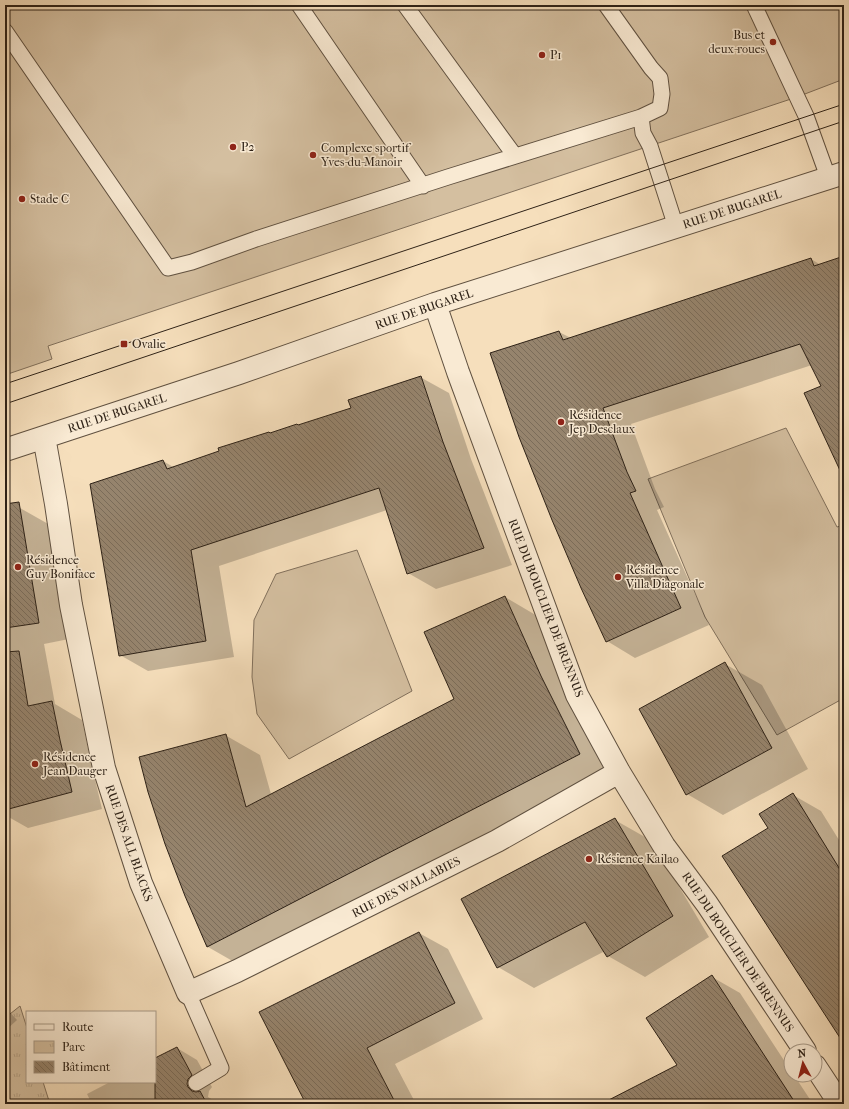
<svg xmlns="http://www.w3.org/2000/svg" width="849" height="1109" viewBox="0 0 849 1109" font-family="'IM FELL French Canon',serif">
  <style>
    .green { fill: #d4bfa0; stroke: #81705c }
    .park { fill: url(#park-tufts); stroke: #81705c }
    .shadow { fill: #0003 }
    .building { fill: url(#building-back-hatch); stroke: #2e2217 }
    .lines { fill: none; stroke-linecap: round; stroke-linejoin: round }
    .lane-casing { stroke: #605140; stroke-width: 17 }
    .street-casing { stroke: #605140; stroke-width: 24 }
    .lane { stroke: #f9ead3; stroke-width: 15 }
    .street { stroke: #f9ead3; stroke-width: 22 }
    .tram { stroke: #2e2217; stroke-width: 1 }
    .poi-dot { fill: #8f2418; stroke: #f9ead3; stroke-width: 1.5 }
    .labels { text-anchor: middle; stroke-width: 3; stroke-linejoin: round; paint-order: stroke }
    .poi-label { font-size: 12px; fill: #2e2217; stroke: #f9ead3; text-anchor: start }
    .street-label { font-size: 12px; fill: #2e2217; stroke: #f9ead3 }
  </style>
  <defs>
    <pattern id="park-tufts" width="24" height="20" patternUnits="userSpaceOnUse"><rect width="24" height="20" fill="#d4bfa0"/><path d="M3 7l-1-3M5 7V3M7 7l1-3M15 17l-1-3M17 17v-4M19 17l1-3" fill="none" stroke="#b6a489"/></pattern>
    <pattern id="building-back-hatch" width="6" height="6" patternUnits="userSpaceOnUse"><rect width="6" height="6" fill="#96846d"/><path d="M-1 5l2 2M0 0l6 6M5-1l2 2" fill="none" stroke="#7b6c59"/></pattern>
  </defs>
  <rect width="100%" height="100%" fill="#f6dfbc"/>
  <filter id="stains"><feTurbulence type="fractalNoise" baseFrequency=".005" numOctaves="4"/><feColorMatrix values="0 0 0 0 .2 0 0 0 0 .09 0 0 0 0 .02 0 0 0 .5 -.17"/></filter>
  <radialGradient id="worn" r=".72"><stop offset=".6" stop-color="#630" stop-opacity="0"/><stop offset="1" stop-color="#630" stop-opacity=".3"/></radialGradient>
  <path class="green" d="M5,5H844V79L797,97L48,346L52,359L5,375Z
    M786,428L837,527L844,525V698L777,735L705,617L648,479Z
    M357,550L412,691L289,759L257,714L252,677L254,620L276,574Z"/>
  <path class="park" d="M20,1006L27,1028V1082H43L50,1104H5V1018Z"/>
  <path class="shadow" d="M844,257V477L822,387L812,365L631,424L655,489L664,507L657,510L709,625L635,658L607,641L491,354L559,332L571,338L811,259L821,265Z
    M420,377L449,393L471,459L512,565L436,589L408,573L387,510L219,566L234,657L148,671L120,655L163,461L175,468L271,434L299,426L352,409Z
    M844,480V492L839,483Z
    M20,508L50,525L69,639L44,644L55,704L82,720L90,758L102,809L28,828L5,815V513Z
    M505,597L539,617L614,774L243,967L208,947L186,896L225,735L260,755L271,794L455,700Z
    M725,664L762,685L808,769L723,815L687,794Z
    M793,795L821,811L844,848V1042L769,828Z
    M615,820L652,841L709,937L645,977L608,956L605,951L534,988L498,967Z
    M419,933L448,949L483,1019L395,1064L416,1104H307Z
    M712,977L740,993L791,1071V1075H794L813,1104H604L678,1065Z
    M5,1007L17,1020L5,1031Z
    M177,1048L197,1060L212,1087L209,1091L208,1097L220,1104H92L87,1094L110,1082H155V1059Z"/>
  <path class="building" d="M844,256V479L804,393L821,386L800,344L603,408L627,472L636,491L630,493L681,608L606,642L581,588L552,520L519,437L490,353L559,331L563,340L811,258L814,266Z
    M421,376L443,442L484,548L407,574L379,488L191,550L206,641L119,656L90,484L163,460L167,469L219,451L218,448L269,432L270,433L297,424L298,425L351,408L348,400Z
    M19,502L39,623L5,628V504Z
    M505,596L541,676L580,754L207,947L185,896L165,844L148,792L139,757L226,734L246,807L454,699L424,632Z
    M19,651L28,706L52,701L60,740L72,792L5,810V652Z
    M725,662L772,748L686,795L639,709Z
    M793,793L844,876V1044L722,856L768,828L759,814Z
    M615,818L673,916L607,957L585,922L497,968L461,899Z
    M419,932L455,1003L367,1048L396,1104H306L259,1012Z
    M712,975L796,1104H601L677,1065L646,1018Z
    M177,1047L192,1075L188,1079L187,1084L188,1087L192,1091L196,1092L200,1091L207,1104H155V1058Z"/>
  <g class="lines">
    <g class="lane-casing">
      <path id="lane" d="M299,5L423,186
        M405,5L515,156
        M606,5L651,68L660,78L662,94L660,108L641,117
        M754,5L806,116L828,177
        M5,31L168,268L192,262L256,239L448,177L641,117L643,133L650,146L676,227
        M188,993L221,1068L196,1083"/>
    </g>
    <g class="street-casing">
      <path id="street" d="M435,304L458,372L577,695L619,772L664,846L707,904L805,1051
        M42,438L46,448L56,504L71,605L104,768L141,883L188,993L237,971L497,841L619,772
        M5,450L239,373L435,304L844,173
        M815,1066L840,1104"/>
    </g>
    <use href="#lane" class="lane"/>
    <use href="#street" class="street"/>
    <path class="tram" d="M5,384L844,104
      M5,404L844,121"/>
  </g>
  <g class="poi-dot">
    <circle cx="773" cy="42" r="4"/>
    <circle cx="542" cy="55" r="4"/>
    <circle cx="233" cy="147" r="4"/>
    <circle cx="313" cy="155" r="4"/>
    <circle cx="22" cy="199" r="4"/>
    <rect x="120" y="340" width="8" height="8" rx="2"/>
    <circle cx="561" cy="422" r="4"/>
    <circle cx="18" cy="567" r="4"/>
    <circle cx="618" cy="577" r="4"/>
    <circle cx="35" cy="764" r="4"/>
    <circle cx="589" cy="859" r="4"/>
  </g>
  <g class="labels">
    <g class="poi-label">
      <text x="765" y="39" text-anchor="end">Bus et<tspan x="765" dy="14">deux-roues</tspan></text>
      <text x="550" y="59">P1</text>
      <text x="241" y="151">P2</text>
      <text x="321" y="152">Complexe sportif<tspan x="321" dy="14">Yves-du-Manoir</tspan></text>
      <text x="30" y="203">Stade C</text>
      <text x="132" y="348">Ovalie</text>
      <text x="569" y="419">Résidence<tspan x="569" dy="14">Jep Desclaux</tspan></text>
      <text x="26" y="564">Résidence<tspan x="26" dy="14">Guy Boniface</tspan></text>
      <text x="626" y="574">Résidence<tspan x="626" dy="14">Villa Diagonale</tspan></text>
      <text x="43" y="761">Résidence<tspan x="43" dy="14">Jean Dauger</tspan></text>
      <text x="597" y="863">Résience Kailao</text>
    </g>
    <g class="street-label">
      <text transform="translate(732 209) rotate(-18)" y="4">RUE DE BUGAREL</text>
      <text transform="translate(424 309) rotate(-19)" y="4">RUE DE BUGAREL</text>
      <text transform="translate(117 413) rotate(-18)" y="4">RUE DE BUGAREL</text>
      <text transform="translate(546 608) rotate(69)" y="4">RUE DU BOUCLIER DE BRENNUS</text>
      <text transform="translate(129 843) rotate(71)" y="4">RUE DES ALL BLACKS</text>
      <text transform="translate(406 887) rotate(-27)" y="4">RUE DES WALLABIES</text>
      <text transform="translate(738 952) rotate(56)" y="4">RUE DU BOUCLIER DE BRENNUS</text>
    </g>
  </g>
  <rect width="849" height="1109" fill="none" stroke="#f6dfbc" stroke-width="20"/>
  <rect x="6" y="6" width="837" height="1097" fill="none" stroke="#2e2217" stroke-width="2"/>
  <rect x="10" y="10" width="829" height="1089" fill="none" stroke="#2e2217"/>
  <rect x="26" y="1011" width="130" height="72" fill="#f9ead3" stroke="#a89a88"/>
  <rect x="34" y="1024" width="20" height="6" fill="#f9ead3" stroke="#a89a88"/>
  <text x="62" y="1031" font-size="12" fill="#2e2217">Route</text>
  <rect x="34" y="1041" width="20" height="12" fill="url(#park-tufts)" stroke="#a89a88"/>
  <text x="62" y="1051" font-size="12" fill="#2e2217">Parc</text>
  <rect x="34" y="1061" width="20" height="12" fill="url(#building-back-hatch)" stroke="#a89a88"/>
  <text x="62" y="1071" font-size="12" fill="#2e2217">Bâtiment</text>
  <g transform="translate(803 1063) rotate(353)"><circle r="19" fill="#f9ead3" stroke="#a89a88"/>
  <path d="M0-3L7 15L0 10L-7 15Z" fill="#8f2418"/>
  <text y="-6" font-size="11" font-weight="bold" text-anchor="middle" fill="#2e2217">N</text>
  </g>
  <rect width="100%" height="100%" filter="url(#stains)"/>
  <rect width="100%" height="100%" fill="url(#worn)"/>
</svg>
